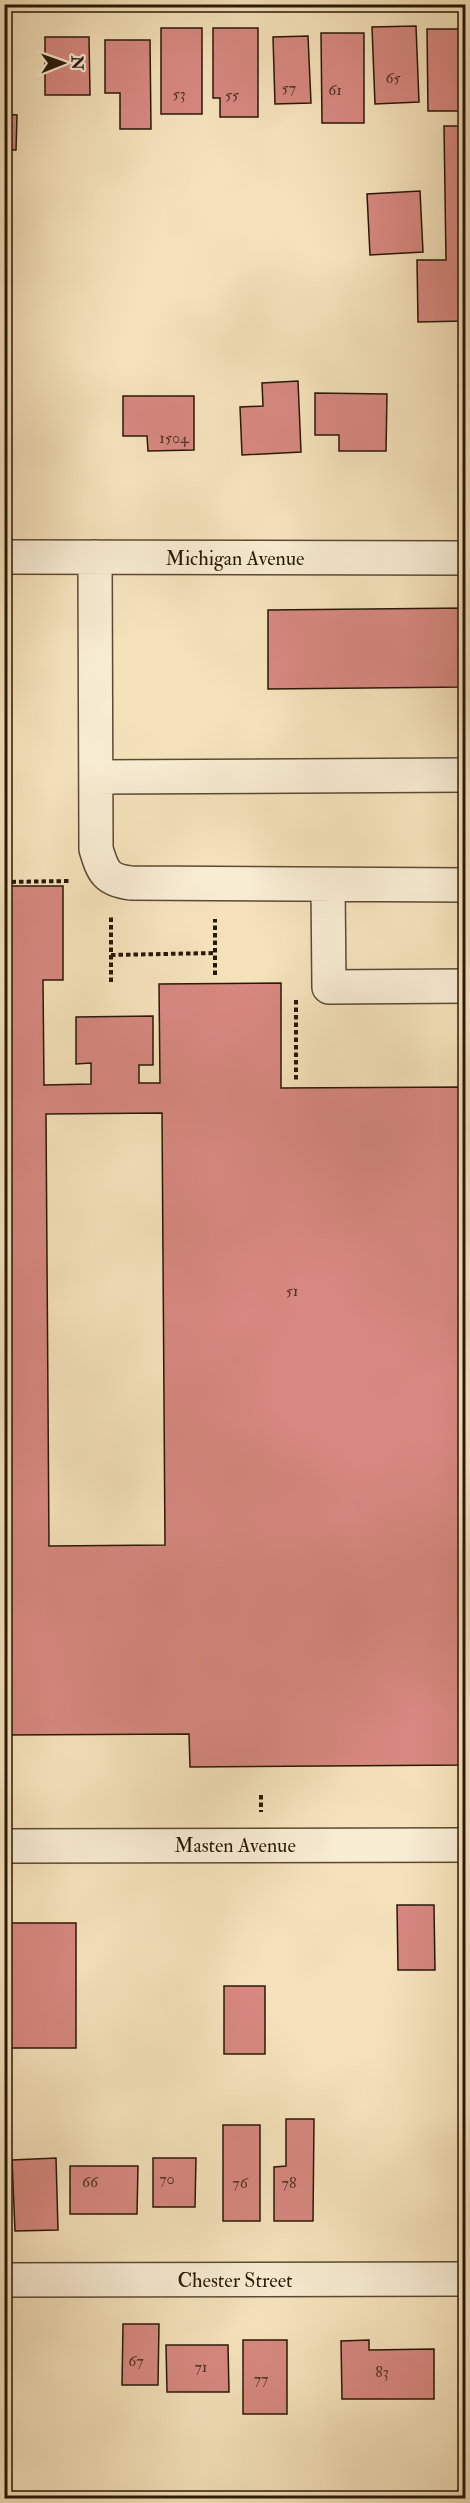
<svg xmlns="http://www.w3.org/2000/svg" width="470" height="2503" viewBox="0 0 470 2503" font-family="'IM FELL Double Pica',serif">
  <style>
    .building { fill: #d78880; stroke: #281807; stroke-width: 1.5; fill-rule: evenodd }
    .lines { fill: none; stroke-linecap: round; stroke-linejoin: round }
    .minor-casing { stroke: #5b4a34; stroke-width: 36 }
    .path { stroke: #281807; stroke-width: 4; stroke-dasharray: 4.5 3; stroke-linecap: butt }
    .minor { stroke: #f8ecd3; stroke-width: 33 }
    .labels { text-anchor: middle; stroke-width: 4.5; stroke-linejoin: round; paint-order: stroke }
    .number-label { font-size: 16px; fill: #543425 }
    .street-label { font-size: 20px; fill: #281807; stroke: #f8ecd3 }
  </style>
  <rect width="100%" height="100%" fill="#f5e2bb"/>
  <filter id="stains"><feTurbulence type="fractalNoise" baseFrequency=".00333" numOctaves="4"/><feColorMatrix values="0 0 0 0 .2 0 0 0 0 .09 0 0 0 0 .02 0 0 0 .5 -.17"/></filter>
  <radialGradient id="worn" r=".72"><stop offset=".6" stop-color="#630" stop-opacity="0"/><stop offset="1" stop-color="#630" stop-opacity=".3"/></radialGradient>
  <path class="building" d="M416,26L419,102L375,104L372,27Z
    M161,28H202V114H161Z
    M213,28H258V117H220V98H213Z
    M427,29H466V111H428Z
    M321,33H364V123H322Z
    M308,36L311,103L275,104L273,37Z
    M45,37H89L90,95H45Z
    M105,40H150L151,129H120V93H105Z
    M4,114L17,115L16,150H4Z
    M444,126H466V321L418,322L417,260H446Z
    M4,189H10L11,217H4Z
    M420,191L423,252L370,255L367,194Z
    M4,339H8V382H4Z
    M298,381L301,452L242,455L240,407L263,406L262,383Z
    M315,393L387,394L386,451H339V435H315Z
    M123,396H194V450L148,451L147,436H123Z
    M466,608V687L268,689V610Z
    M4,886H63V980H43L44,1085L91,1084V1063L76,1064V1017L153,1016V1065H139V1083H160L159,984L281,983V1088L466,1087V1765L190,1767L189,1734L4,1735ZM162,1113L165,1545L49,1546L46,1114Z
    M397,1905H434L435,1970H398Z
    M4,1923H76V2048H4Z
    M224,1986H265V2054H224Z
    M286,2119H314L313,2221H274V2167L286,2166Z
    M223,2125H260V2221H223Z
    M56,2158L58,2230L15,2231L12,2160Z
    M153,2158H196L195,2207H153Z
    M70,2166H138L137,2214H70Z
    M123,2324H159L158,2385H122Z
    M243,2340H287V2414H243Z
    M369,2340V2350L434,2349V2399H342L341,2341Z
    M166,2345H228L229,2392H167Z
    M161,2494H197V2498H161Z"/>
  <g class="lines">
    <g class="minor-casing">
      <path id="minor" d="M4,557L466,558
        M95,557L96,849C103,872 106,880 131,883L466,885
        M96,777L466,775
        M328,885L329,987L466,986
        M4,1846L466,1845
        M4,2280L466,2279"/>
    </g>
    <path class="path" d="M4,882L70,881
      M111,955L215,953
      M215,975V919
      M111,982V916
      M296,1000V1080
      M261,1795V1812"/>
    <use href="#minor" class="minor"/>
  </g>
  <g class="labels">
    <g class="number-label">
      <text x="393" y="83">65</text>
      <text x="289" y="93">57</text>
      <text x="335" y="95">61</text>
      <text x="179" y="99">53</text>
      <text x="232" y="100">55</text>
      <text x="174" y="443">1504</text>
      <text x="292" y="1296">51</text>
      <text x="167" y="2184">70</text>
      <text x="90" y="2187">66</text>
      <text x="240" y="2188">76</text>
      <text x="289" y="2188">78</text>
      <text x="136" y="2366">67</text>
      <text x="201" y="2372">71</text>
      <text x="382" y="2377">83</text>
      <text x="261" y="2384">77</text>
    </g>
    <g class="street-label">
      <text x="235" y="565">Michigan Avenue</text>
      <text x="235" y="1852">Masten Avenue</text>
      <text x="235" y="2287">Chester Street</text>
    </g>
  </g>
  <rect width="470" height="2503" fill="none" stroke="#f5e2bb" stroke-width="24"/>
  <rect x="6" y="6" width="458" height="2491" fill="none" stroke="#281807" stroke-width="3"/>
  <rect x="12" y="12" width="446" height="2479" fill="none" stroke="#281807" stroke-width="1.5"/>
  <g transform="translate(63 63) rotate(89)" stroke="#f8ecd3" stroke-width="4.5" paint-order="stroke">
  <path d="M0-4.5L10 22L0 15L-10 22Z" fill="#281807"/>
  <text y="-9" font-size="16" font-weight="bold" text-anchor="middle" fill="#281807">N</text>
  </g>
  <rect width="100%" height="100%" filter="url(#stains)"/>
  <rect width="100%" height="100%" fill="url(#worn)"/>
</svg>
